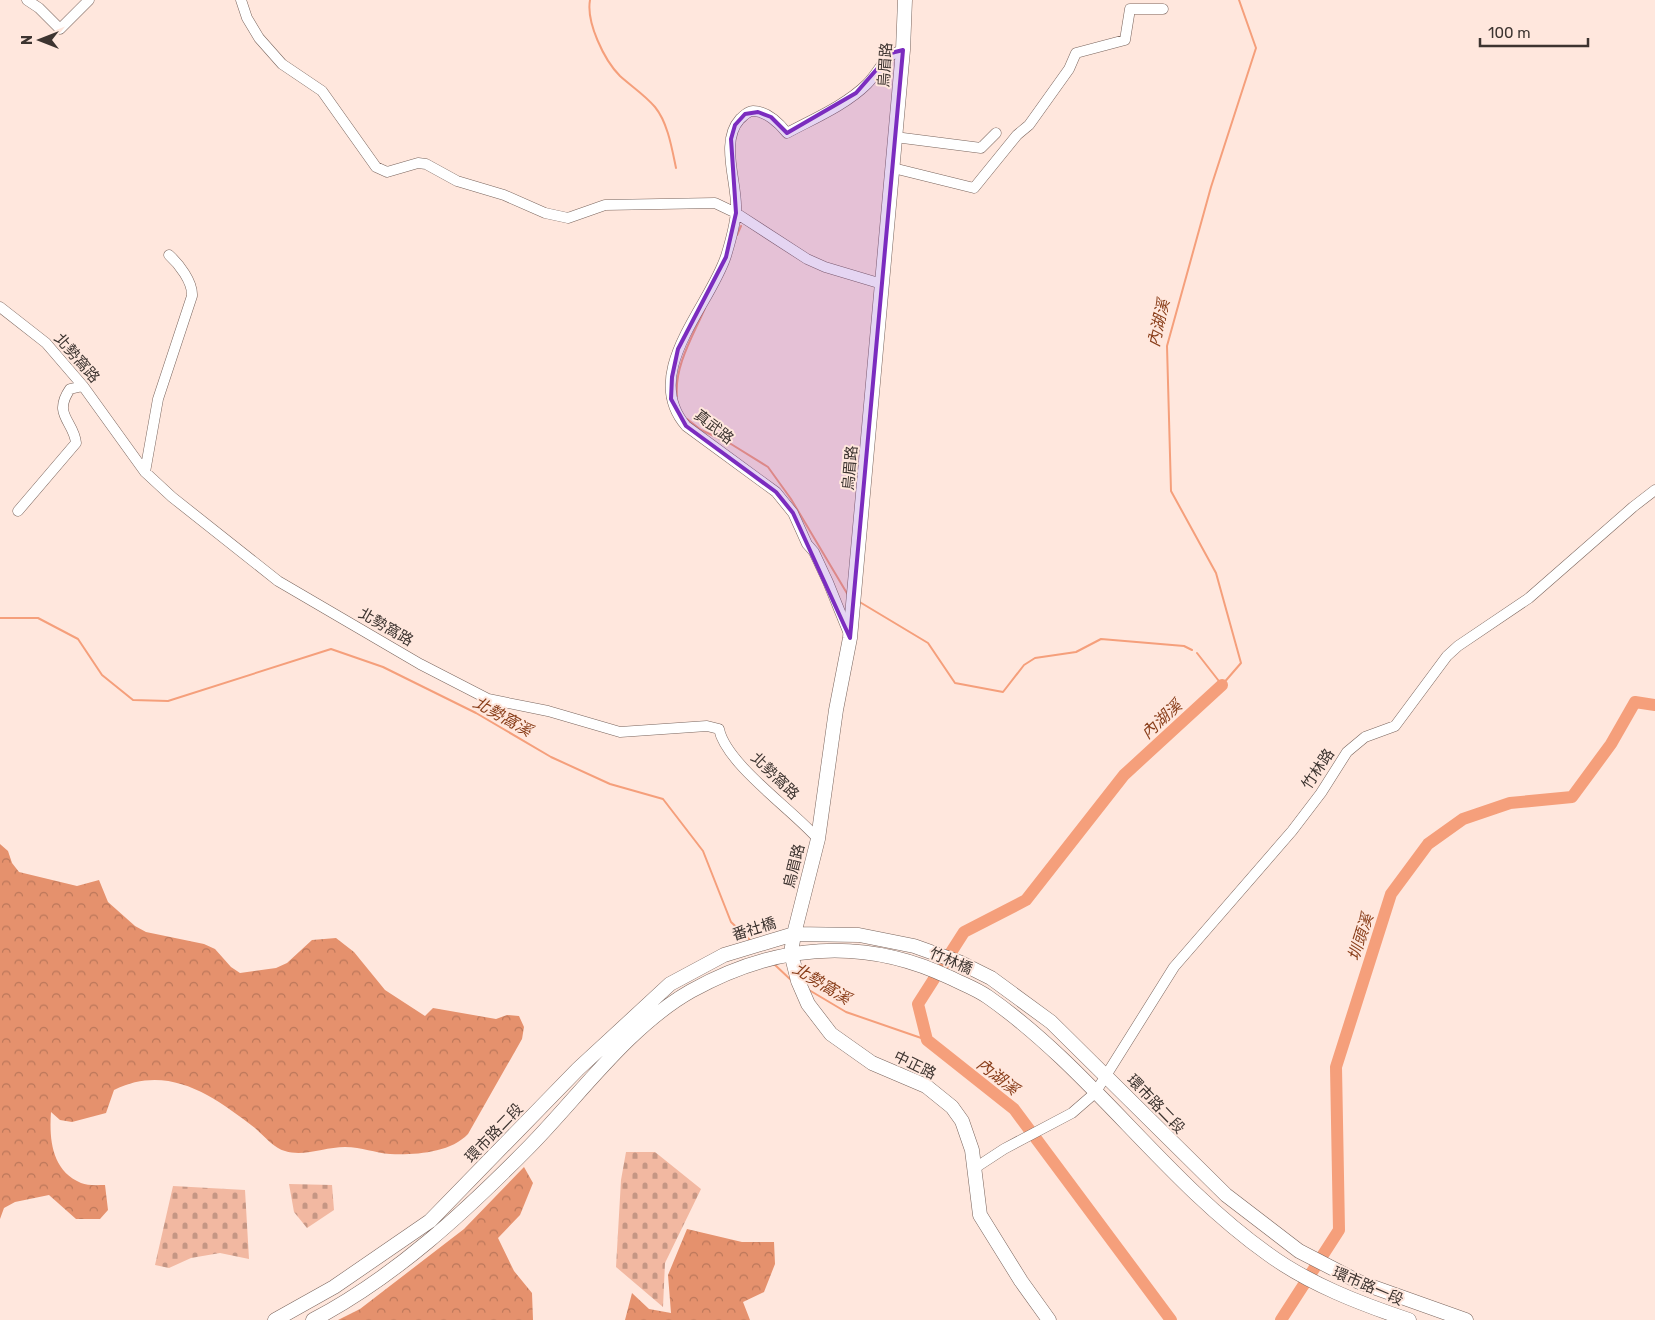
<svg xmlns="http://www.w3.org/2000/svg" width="1655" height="1320" viewBox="0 0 1655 1320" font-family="Rubik,'Noto Sans TC',sans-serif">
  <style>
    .forest { fill: url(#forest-crowns) }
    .cemetery { fill: url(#cemetery-stones) }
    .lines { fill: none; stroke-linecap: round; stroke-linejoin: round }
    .stream { stroke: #f59f7b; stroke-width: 2 }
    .river { stroke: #f59f7b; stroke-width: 12 }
    .minor-casing { stroke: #7a655d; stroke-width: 11 }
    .major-casing { stroke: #7a655d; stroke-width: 15 }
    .minor { stroke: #fff; stroke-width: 10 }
    .major { stroke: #fff; stroke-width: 14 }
    .marked { fill: #7b2cbf; fill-opacity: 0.2; stroke: #7b2cbf; stroke-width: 4; stroke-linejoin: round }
    .labels { text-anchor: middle; stroke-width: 4; stroke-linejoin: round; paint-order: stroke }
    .street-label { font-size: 15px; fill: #3d3430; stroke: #ffe7dd }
    .water-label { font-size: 16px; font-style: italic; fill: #8a3e1a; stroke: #ffe7dd }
  </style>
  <defs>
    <pattern id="forest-crowns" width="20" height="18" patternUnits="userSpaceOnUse" patternTransform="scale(1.25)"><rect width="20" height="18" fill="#e5916d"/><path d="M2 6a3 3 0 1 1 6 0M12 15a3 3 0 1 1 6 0" fill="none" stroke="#bb775a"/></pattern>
    <pattern id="cemetery-stones" width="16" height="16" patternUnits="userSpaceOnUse" patternTransform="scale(1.25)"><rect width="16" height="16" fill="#f2b8a1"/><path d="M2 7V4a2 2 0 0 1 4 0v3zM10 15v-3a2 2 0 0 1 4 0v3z" fill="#c59684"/></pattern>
  </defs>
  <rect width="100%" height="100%" fill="#ffe7dd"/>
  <path class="forest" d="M0,844L8,851L12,863L19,872L77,886L99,880L108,902L135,926L146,932L204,944L215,949L231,967L240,973L276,968L287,963L312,940L336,938L354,952L385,990L425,1016L433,1008L496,1019L507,1015L519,1016L524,1027L522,1039L468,1134C450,1153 415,1155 390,1154C375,1153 362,1147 345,1147C325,1147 304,1157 285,1151C275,1149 263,1135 255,1128C213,1096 169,1063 114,1090L106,1113L72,1122L60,1120L51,1112C49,1140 52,1171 81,1183C88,1186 98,1185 105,1185L108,1210L100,1219H76L49,1195L15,1202L4,1208L0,1219Z
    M524,1167L533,1183L520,1215L498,1238L514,1271L532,1293L533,1320H338L360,1309L464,1229Z
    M687,1229L742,1242H774L775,1264L764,1292L743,1302L750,1320H625L632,1293L649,1309L671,1313L668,1275Z"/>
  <path class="cemetery" d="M626,1152H655L701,1189L665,1263L663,1307L616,1267L621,1180Z
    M289,1184L332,1185L334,1210L307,1228L294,1212Z
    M173,1186L245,1190L249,1259L220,1253L191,1258L169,1268L155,1265Z"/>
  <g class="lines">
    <path class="stream" d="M590,0C586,22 604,60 620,76C631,86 645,95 655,107C668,123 672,149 676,168
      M737,235L741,226
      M677,396C674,366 694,334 705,308
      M687,419L701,430L731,444L768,467L791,499L848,595
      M858,601L928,643L955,683L1003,692L1024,665L1035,658L1076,652L1101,639L1184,646L1192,650
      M0,618H38L78,639L102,675L133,700L168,701L331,649L383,667L476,713L551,757L610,784L663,799L703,851L731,922L751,941
      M1197,653L1222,685L1241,663L1216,573L1171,491L1167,346L1211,187L1256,48L1239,0
      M774,964L792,981
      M809,990L846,1012L927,1040"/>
    <path class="river" d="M1171,1320L1014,1109L927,1040L918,1004L964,932L1026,900L1124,775L1222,685
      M1281,1320L1339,1230L1336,1067L1391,894L1428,844L1463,819L1510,803L1572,797L1611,744L1635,702L1655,705"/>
    <g class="minor-casing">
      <path id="minor" d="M27,0L39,8L60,29L89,0
        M241,0L247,18L259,38L282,64L322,91L376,167L387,172L418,163L426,164L457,181L504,195L545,213L568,218L605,205L715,203L736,213L807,259L825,267L882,284
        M895,137L981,148L996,133
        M893,168L974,188L1017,135L1029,125L1069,69L1076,53L1125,40L1130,9H1163
        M0,307L46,343L83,386L145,472L172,497L278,581L420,664L488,699L548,711L620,732L707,726L719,729C726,764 793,810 818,839
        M145,472L158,399L192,296C193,282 179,264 169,255
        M18,511L76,443C74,421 52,415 70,389L83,386
        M849,634L828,582L814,552L807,544L793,513L776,492L686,426C640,373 710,306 726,256C730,243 735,226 736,211C738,184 719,142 740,119C744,116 747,111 753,111C766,111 779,123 787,133C813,119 846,105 867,84C881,70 883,55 903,50
        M975,1168L1004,1149L1072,1113L1095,1093L1174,967L1292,831L1321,793L1347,752L1365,737L1395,726L1447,656L1458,646L1529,598L1633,507L1655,490"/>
    </g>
    <g class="major-casing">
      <path id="major" d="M905,0L903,50L850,638L836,710L818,839L794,934L791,953L798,981L808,1004L831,1034L872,1063L926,1086L952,1107L962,1121L972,1150L980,1215L1021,1281L1049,1320
        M275,1320L334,1287L430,1221L578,1069L670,984L724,955L794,934L859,935L914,946L959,962L991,978L1051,1022L1226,1195L1299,1251L1359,1282L1466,1320
        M313,1320C395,1277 465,1212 530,1146C579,1096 629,1026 691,991C775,944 863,936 951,978C963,984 977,989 988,997C1092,1070 1164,1180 1268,1254C1309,1284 1361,1304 1409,1320"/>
    </g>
    <use href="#minor" class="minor"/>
    <use href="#major" class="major"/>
  </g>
  <path class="marked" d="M903,50L850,638L793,513L776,492L686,426L671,399L672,377L678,349L726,257L736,213L731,139L735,125L745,114L758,112L771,117L787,133L856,93L891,53Z"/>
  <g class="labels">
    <g class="street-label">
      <text transform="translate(885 65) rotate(-86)" y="5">烏眉路</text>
      <text transform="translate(77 358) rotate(49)" y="5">北勢窩路</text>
      <text transform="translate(714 427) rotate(38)" y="5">真武路</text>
      <text transform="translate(850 468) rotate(-85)" y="5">烏眉路</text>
      <text transform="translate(386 627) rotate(30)" y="5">北勢窩路</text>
      <text transform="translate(1318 769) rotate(-56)" y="5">竹林路</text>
      <text transform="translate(775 776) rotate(44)" y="5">北勢窩路</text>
      <text transform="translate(794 866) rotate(-76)" y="5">烏眉路</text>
      <text transform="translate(754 929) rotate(-17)" y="5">番社橋</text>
      <text transform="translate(951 961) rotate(23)" y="5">竹林橋</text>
      <text transform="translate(915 1065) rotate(26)" y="5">中正路</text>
      <text transform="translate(1156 1104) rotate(46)" y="5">環市路二段</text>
      <text transform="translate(494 1133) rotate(-46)" y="5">環市路二段</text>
      <text transform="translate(1368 1286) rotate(23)" y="5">環市路一段</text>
    </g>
    <g class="water-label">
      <text transform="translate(1158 323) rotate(-77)" y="6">內湖溪</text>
      <text transform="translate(503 716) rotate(29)" y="6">北勢窩溪</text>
      <text transform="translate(1161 719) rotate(-43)" y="6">內湖溪</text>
      <text transform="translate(1360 937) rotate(-72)" y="6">圳頭溪</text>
      <text transform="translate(822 983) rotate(31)" y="6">北勢窩溪</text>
      <text transform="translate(998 1076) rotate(38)" y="6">內湖溪</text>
    </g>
  </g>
  <g transform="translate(40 40) rotate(270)" stroke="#ffe7dd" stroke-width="4" paint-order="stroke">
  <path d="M0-4L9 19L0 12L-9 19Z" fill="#3d3430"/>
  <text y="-8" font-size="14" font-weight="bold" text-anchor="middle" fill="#3d3430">N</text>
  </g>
  <path d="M1480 38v8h108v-8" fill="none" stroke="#3d3430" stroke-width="2.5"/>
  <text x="1488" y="38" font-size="15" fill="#3d3430" stroke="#ffe7dd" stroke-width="4" paint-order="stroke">100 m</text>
</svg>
